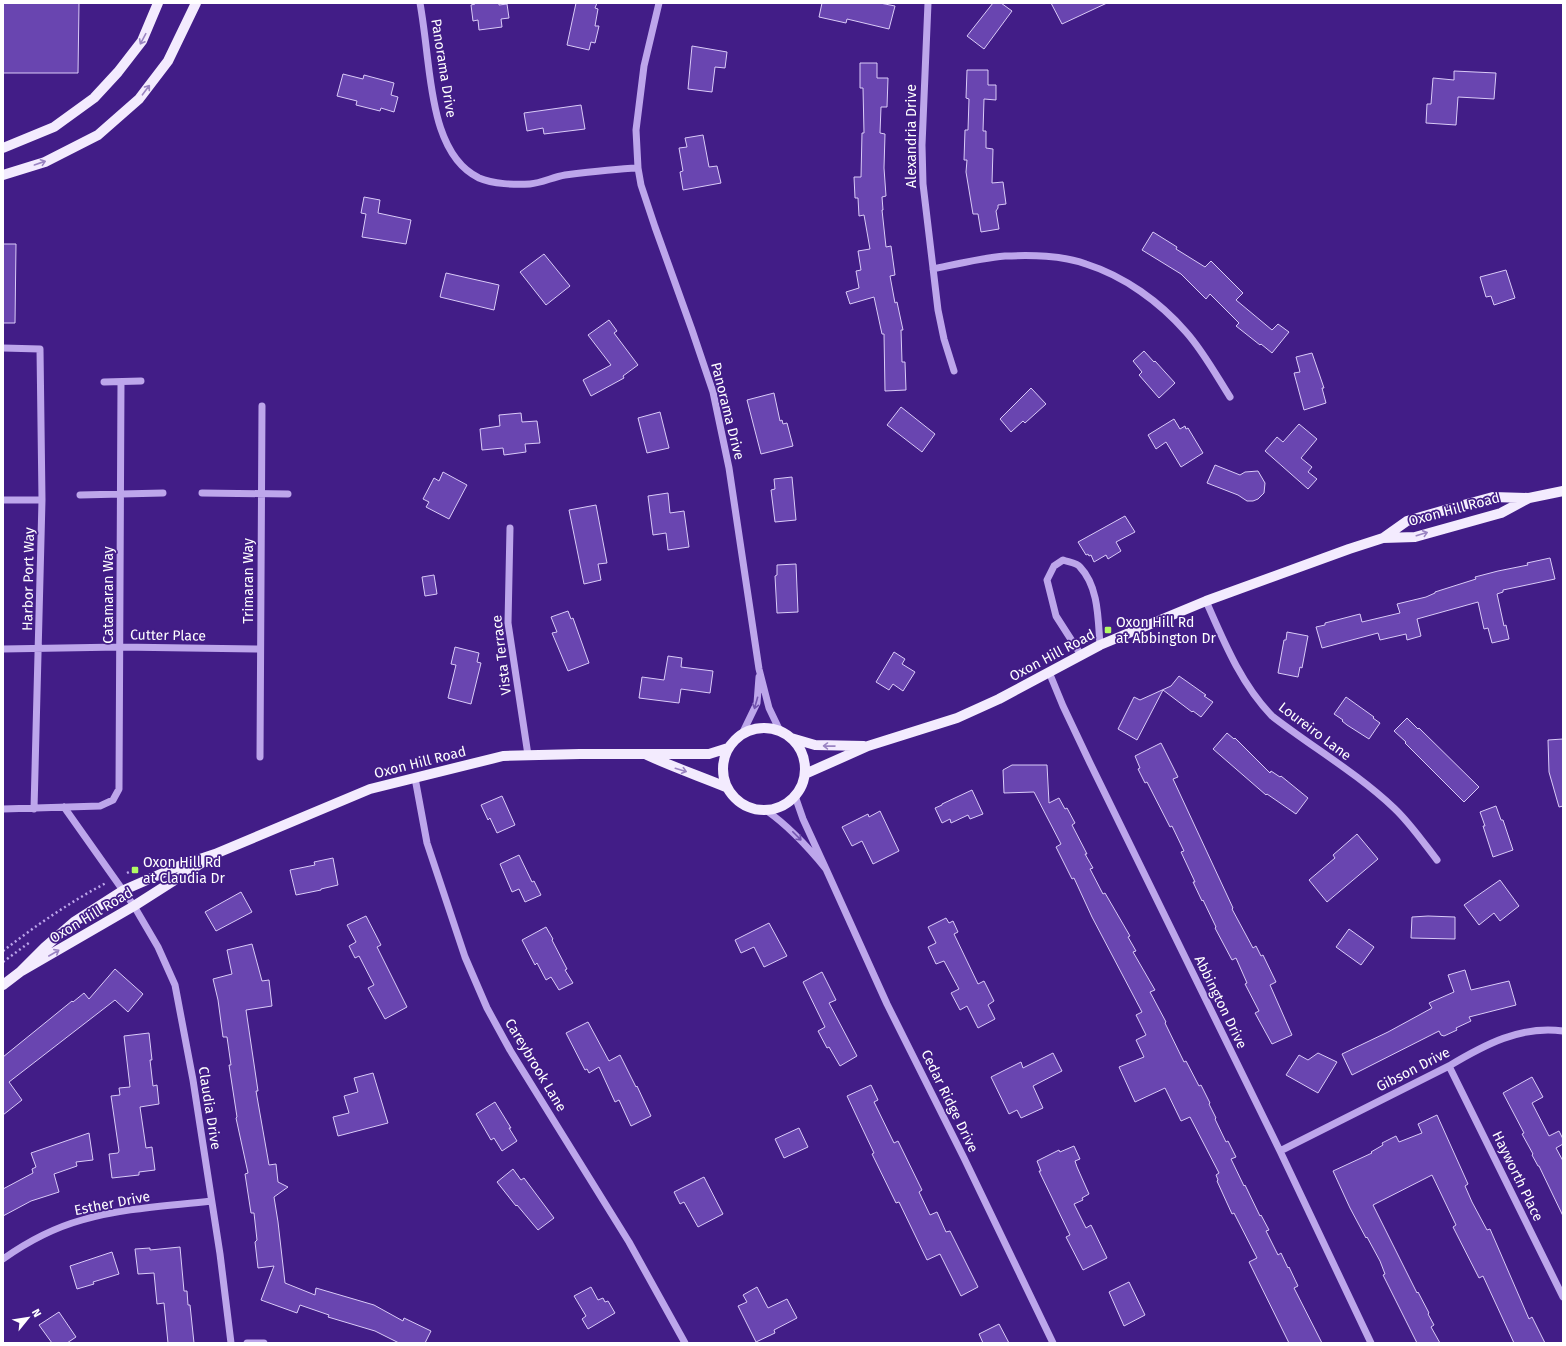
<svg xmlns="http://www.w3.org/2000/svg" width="1566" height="1346" viewBox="0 0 1566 1346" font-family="'Fira Sans',sans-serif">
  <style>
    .building { fill: #6945b0; stroke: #dacbf8 }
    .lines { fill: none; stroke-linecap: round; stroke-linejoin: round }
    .path { stroke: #bda6eb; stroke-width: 2.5; stroke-dasharray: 2 3; stroke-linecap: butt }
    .minor { stroke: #bda6eb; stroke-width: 7 }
    .major { stroke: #f3ebfe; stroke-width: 10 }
    .oneway { stroke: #9a84c2 }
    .oneway2 { stroke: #7354af }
    .poi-dot { fill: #b1fb64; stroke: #421d87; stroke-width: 1.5 }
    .labels { text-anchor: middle; stroke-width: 3.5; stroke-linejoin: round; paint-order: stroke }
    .street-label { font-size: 14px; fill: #fff; stroke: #421d87 }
    .poi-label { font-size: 14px; fill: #fff; stroke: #421d87; text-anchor: start }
  </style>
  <rect width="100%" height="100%" fill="#421d87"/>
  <path class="building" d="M3,3H79L78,73H3Z
    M475,3H499V5L507,4L509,18L501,19L502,27L479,30L478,20L473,21L471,5L475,4Z
    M576,3H597L595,8L598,9L595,26H599L595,43L591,42L589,50L567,45Z
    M822,3H880L895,6L889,29L847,19L846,23L819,17Z
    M993,3H1001L1012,11L984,49L967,36Z
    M1051,3H1107L1062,24Z
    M692,46L727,52L725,68L715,67L712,92L688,89Z
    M860,63H877V78H888L887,107H881L880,133L885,134L884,168L886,196L882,197L883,210H882L886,247L891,246L895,275L890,276L895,303L897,302L903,330H901L902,362H905L906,390L885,391L884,334H882L874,297L850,304L846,292L859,288L856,271L861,270L858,251L870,249L864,215L859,216L858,198H855L854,177H861L862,133H864L863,88H860Z
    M967,70H988V85H996V100L984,99L983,131H986V148L993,149L992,183L1003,182L1006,204L998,205V208L996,211L999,229L981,232L978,214H973L966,172L967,160H964L965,130H968L969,99L966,98Z
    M1454,71L1496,73L1494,99L1458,97L1456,125L1426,123L1427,104H1431L1433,78L1454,80Z
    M343,74L363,79L364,75L394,83L391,95L398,97L394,112L381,108L380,111L356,105L357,101L337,96Z
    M581,105L585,129L544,134L543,128L527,131L524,113Z
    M703,135L709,167L717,166L721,183L683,190L680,172L683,171L679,148L687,147L685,138Z
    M364,197L380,200L378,213L411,220L406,244L362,237L366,214L361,213Z
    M1153,232L1177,247L1176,249L1205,267L1211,261L1243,293L1236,300L1272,330L1278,324L1289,332L1272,353L1261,344L1260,345L1236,326L1239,323L1210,294L1206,299L1181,274L1142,250Z
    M3,244H16L15,323H3Z
    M544,254L570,286L546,305L520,272Z
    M1506,270L1515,298L1494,305L1491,296L1486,297L1480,277Z
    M446,273L499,285L494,310L440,297Z
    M609,320L617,331L614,333L638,365L623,376L624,378L591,396L583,380L611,365L588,335Z
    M1144,351L1154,362L1155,361L1175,383L1159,398L1139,375L1142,372L1133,361Z
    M1312,353L1324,388H1322L1326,403L1304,410L1294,373L1300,372L1296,357Z
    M1031,388L1046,404L1025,423L1023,421L1011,432L1000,419Z
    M774,393L780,421L782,420L783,424L787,423L793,446L761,454L747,400Z
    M901,407L935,434L922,452L887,425Z
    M660,412L669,448L647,453L638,418Z
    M521,413L522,422L537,421L540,443L525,444L526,452L504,455L503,448L482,450L480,429L500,426L499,415Z
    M1174,419L1180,429L1185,426L1186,429L1188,428L1203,453L1181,467L1166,442L1156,449L1148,435Z
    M1299,424L1317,439L1301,458L1312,467L1308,472L1317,479L1308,489L1265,451L1277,437L1283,442Z
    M1215,465L1240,475L1245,472L1258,471L1265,483L1264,493L1258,499L1253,501H1247L1238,495L1207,483Z
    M443,472L467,485L449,519L426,507L429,502L423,499L434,478L439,481Z
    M792,477L796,520L775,522L771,490L775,489L774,479Z
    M668,493L670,513L684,511L689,547L668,550L666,533L653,535L648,496Z
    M596,505L607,563L598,564L601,580L584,584L569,510Z
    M1125,516L1135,532L1116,542L1121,551L1108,559L1106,555L1094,562L1091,555L1089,556L1088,554L1086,555L1078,542Z
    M1550,558L1555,579L1503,590V592L1497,594L1504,626L1506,625L1509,639L1492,643L1488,628L1484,629L1478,602L1417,619L1421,636L1407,640L1406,634L1380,640L1378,633L1322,648L1316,627L1325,625V623L1360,614L1362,622L1400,613L1397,604L1426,597L1435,593V592L1476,579L1475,577L1498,571L1528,565L1527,563Z
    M796,564L798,612L777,613L775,576L777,575V565Z
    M434,575L437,594L425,596L422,577Z
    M568,611L571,619L573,618L589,663L568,671L552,633L557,632L551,617Z
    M1287,632L1308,636L1302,668L1300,667L1298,677L1278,673L1284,640H1286Z
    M455,647L479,653L477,662L481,663L471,704L448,698L456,665L451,664Z
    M894,652L905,659L902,664L915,672L903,691L893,684L889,690L876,682Z
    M668,656L682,658L681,667L713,671L710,693L681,689L679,703L639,698L642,677L664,680Z
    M1179,676L1206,695L1204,696L1213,702L1201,717L1193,711L1192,712L1163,690L1137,740L1118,729L1134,697L1140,700L1171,686Z
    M1346,697L1374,717L1373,718L1380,723L1369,739L1347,725L1342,721L1343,720L1334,714Z
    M1407,718L1418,729L1419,728L1479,787L1464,802L1405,743L1406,742L1394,731Z
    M1227,733L1234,739L1235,738L1270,773L1271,771L1280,777L1281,776L1308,798L1296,814L1267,794L1266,795L1213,749Z
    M1563,739V806L1559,807L1549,772L1548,740Z
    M1161,743L1178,777L1173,779L1233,908L1232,909L1253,948L1256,946L1261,956L1263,955L1276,982L1270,985L1292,1035L1272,1044L1255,1013L1259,1011L1245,984L1247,983L1236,958L1232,960L1215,928L1216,927L1203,900L1202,901L1193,882H1195L1181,852L1184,851L1172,826L1170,827L1147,782L1145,783L1138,769L1140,768L1135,756Z
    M1012,765H1047L1049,803L1059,798L1065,809L1067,808L1075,823L1072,825L1087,854H1085L1093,868L1090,869L1103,894L1105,893L1130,936L1128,937L1136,951L1133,952L1155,990L1150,992L1166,1022L1165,1023L1184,1062L1186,1061L1199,1086L1201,1085L1210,1103L1209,1104L1216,1118L1215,1119L1226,1142L1228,1141L1236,1157L1231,1159L1244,1186L1245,1185L1260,1216L1261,1215L1269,1230L1266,1231L1278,1255L1281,1253L1288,1268L1289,1267L1298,1286L1294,1288L1322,1343H1289L1249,1262L1257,1258L1234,1213L1232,1214L1217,1181L1218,1180L1216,1175L1219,1173L1190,1117L1181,1121L1165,1088L1135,1102L1119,1067L1144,1057L1136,1040L1146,1035L1136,1015L1142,1012L1092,917L1074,878L1072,879L1056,847L1061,844L1034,792L1004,793L1003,770Z
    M972,790L983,814L970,819L968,815L951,823L950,819L942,823L935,808L942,805V804Z
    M502,796L515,825L497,833L490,818L488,820L481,805Z
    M1496,806L1501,820H1503L1513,850L1493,857L1483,826H1485L1480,812Z
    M880,811L899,851L873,864L862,841L852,846L842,827L868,814L869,817Z
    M1357,834L1378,859L1327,902L1309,880L1335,858L1333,855Z
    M519,855L532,882L534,881L541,895L525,902L519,889L512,892L500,864Z
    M333,858L338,885L321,889V890L296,895L290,870L315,865L314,862Z
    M1500,880L1519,906L1500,921L1494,913L1479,925L1464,905Z
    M241,892L252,912L216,931L205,912Z
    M366,916L381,945L377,947L407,1007L385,1019L368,988L374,985L359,956L355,958L349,946L356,942L347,925Z
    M1428,916L1455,917V939L1411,938L1412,917Z
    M946,918L949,923L953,921L958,932L954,934L978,984L984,981L994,1001L988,1005L995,1019L978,1028L967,1006L960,1010L951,993L959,989L944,961L936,964L928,947L936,943L928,927Z
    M769,923L787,956L764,967L754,947L741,953L735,940Z
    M546,927L553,939L552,940L567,969L565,970L573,983L559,990L551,977L546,980L537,963L535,965L522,940Z
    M1349,929L1374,947L1361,965L1336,947Z
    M252,944L262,981L269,980L272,1006L246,1010L258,1091H256L269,1165L276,1164L278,1182L288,1187L274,1197L278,1222L285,1283L315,1295L316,1288L374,1305L403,1321L404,1318L431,1331L425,1343H399L375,1331L328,1317L329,1315L300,1305L297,1313L261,1300L274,1266L258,1268L255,1242L257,1240L254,1213H251L245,1174L248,1173L236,1118L237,1117L229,1065H231L227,1037H223L218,1000L213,979L232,974L227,950Z
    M115,969L143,994L128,1012L115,1000L9,1082L22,1100L3,1115V1057L72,1001L73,1002L84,993L89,999Z
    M1465,970L1471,990L1509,981L1516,1005L1469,1017L1471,1021L1456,1028L1457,1030L1444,1036L1441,1035L1439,1031L1352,1075L1342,1054L1388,1032L1432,1008L1429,1003L1454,992L1448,975Z
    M822,972L836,1000L829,1003L857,1056L840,1066L829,1047L827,1048L818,1031L825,1027L803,982Z
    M588,1022L609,1061L620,1055L636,1087L637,1086L651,1116L631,1126L619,1100L615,1102L599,1067L589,1073L587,1069L585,1070L566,1033Z
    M149,1033L152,1060H150L153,1086L157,1085L159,1104L140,1107L146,1148L152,1147L155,1170L139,1172V1175L112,1178L109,1154L118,1153L119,1151L111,1096L120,1095L119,1088L130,1087L124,1036Z
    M1053,1053L1062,1071L1033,1086L1043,1108L1021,1118L1017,1110L1009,1114L991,1077L1021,1062L1023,1068Z
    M1318,1053L1337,1062L1318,1093L1286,1075L1299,1055L1308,1060Z
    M373,1073L388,1123L338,1136L333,1117L349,1113L344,1096L358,1092L354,1078Z
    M1532,1077L1543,1097L1532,1103L1549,1136L1559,1131L1563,1139V1144L1556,1148L1563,1161V1216L1539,1166H1538L1532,1155L1533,1154L1522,1134L1524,1133L1503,1093Z
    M871,1085L878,1100L874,1102L894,1143L898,1141L922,1190L919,1192L930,1215L937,1212L946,1232L950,1231L978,1287L961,1296L940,1254L927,1260L899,1202L896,1203L872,1154L874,1153L847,1096Z
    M495,1102L511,1128H509L517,1141L502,1151L494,1138L491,1140L476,1114Z
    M1437,1115L1468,1184L1465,1186L1472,1202L1487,1230L1490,1229L1529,1319L1532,1317L1545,1343H1514L1483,1276L1479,1278L1453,1227L1456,1225L1432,1175L1373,1205L1417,1293L1418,1292L1429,1313L1428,1314L1434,1325L1431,1327L1440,1343H1417L1383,1275L1385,1274L1380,1261L1367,1237L1366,1238L1350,1208L1333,1171L1372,1153L1371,1152L1383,1145L1382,1143L1396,1136L1399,1142L1422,1133L1418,1124Z
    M799,1128L808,1147L784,1158L775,1139Z
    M89,1133L93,1160L76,1162L77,1166L54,1174L59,1192L31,1201L3,1216V1189L33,1173L32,1169L36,1167L31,1153Z
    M1074,1146L1080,1159L1075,1161L1077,1167L1089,1194L1082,1198L1083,1200L1074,1204L1086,1228L1091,1225L1107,1258L1083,1270L1066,1237L1070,1235L1039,1171H1041L1037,1161L1059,1150L1060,1152Z
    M513,1169L521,1180L524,1178L554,1218L538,1230L517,1205L516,1206L497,1182Z
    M704,1177L723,1214L698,1227L684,1202L680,1204L674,1192Z
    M180,1247L184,1291H187L188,1305H190L194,1343H168L164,1303L157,1304L154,1273L138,1274L135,1249L150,1248V1250Z
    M112,1252L119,1274L93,1282L94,1284L77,1289L70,1266Z
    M1129,1282L1145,1315L1124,1326L1109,1292Z
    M591,1287L598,1300L603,1298L605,1302L608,1301L615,1313L588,1329L582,1319L586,1316L574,1296Z
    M757,1287L768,1308L787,1299L797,1318L774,1330L775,1333L756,1342L738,1306L747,1302L743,1295Z
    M59,1312L76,1337L67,1343H52L39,1325Z
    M999,1324L1009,1343H983L979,1334Z"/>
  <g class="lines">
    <path class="path" d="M127,873L137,868
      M3,951C35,926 70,902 106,883
      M3,962L30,942"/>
    <path class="minor" d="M420,3C423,20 425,37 427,54C432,94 437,158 479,178C493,184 515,185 530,184C542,183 553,177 565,175C589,172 613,169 638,168
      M659,3L644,66L636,130L638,168L641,185L655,227L692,330L713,392L729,468L759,669L769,708L780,731
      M928,3L922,145L923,184L938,310L944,339L954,371
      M933,269C957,264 981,258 1005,256C1032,255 1061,255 1086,264C1124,276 1160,302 1186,332C1203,351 1216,375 1230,397
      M3,348L40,349L42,500L34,809
      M104,382L141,381
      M202,493L288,494
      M80,495L163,493
      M3,500H42
      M510,528L508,623L528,755
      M1206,601C1224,642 1241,684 1272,716C1312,747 1357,773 1394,808C1410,823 1423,842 1437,860
      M3,649L120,647L260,649
      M1081,655L1056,616L1047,580L1054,566L1063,560C1068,562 1077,563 1080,567C1099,587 1098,620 1100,645
      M1049,672L1063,706L1090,763L1280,1151L1371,1343
      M742,734L757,703L759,677
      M260,757L262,406
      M415,778L427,843L465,957L487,1008L510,1050L629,1242L685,1343
      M64,807L134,906L158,947L175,985L193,1080L220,1254L231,1343
      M3,809L100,806L113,800L119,789L121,382
      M767,811C790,827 808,847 826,869L803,819L795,796
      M826,869L887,1004L964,1158L1053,1343
      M1449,1066L1563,1297
      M1280,1151L1449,1066C1484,1045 1521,1025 1563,1031
      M3,1259C27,1242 53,1228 82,1220C123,1208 168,1206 211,1201
      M247,1343H264"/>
    <path class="major" d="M3,148L54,127L94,98L118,72L142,41L158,3
      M3,175L45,162L98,135L139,99L168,61L196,3
      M1383,538L1407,521L1445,510L1493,497L1529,498L1563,491
      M723 769a41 41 0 1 1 82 0a41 41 0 1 1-82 0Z
      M791,738L815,745L864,746
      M647,755C673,767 699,776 726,787
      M805,774L868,746L957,718L999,699L1100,645L1206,601L1349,549L1383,538L1415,537L1501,513L1529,498
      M20,972L45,947L74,922L124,890L179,866L215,854L370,789L503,756L580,754H709L728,748
      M3,985L20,972L134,906L203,862"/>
  </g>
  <defs><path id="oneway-shaft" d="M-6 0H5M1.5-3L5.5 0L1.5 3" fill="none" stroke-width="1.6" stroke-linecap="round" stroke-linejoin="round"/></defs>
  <g class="oneway">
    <use href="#oneway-shaft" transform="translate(143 39) rotate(118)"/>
    <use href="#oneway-shaft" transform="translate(146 90) rotate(-53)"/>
    <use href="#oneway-shaft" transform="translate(40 163) rotate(-19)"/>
    <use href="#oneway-shaft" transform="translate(1422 534) rotate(-17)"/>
    <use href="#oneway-shaft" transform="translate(829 746) rotate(-179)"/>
    <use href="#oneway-shaft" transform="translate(681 770) rotate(17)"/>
    <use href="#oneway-shaft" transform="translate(54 953) rotate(-30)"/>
  </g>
  <g class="oneway2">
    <use href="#oneway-shaft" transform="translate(756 703) rotate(106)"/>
    <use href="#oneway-shaft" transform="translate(797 836) rotate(45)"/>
  </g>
  <g class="poi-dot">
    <rect x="1104" y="626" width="8" height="8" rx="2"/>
    <rect x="131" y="866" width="8" height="8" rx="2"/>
  </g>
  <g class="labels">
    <g class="street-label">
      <text transform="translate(444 68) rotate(81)" y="5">Panorama Drive</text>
      <text transform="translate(911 136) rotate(-90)" y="5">Alexandria Drive</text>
      <text transform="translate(728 411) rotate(76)" y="5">Panorama Drive</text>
      <text transform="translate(1454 509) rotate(-15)" y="5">Oxon Hill Road</text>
      <text transform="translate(28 579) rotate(-89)" y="5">Harbor Port Way</text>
      <text transform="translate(248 581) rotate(-90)" y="5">Trimaran Way</text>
      <text transform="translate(108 595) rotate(-90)" y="5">Catamaran Way</text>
      <text transform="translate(168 635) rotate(1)" y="5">Cutter Place</text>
      <text transform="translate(501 655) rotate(-97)" y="5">Vista Terrace</text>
      <text transform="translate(1052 655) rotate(-28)" y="5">Oxon Hill Road</text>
      <text transform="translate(1315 731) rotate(37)" y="5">Loureiro Lane</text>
      <text transform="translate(420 762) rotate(-14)" y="5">Oxon Hill Road</text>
      <text transform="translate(91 915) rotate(-31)" y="5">Oxon Hill Road</text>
      <text transform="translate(1221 1002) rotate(64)" y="5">Abbington Drive</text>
      <text transform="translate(536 1065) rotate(59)" y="5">Careybrook Lane</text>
      <text transform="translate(1413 1069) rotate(-27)" y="5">Gibson Drive</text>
      <text transform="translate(950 1101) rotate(64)" y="5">Cedar Ridge Drive</text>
      <text transform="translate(210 1108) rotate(81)" y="5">Claudia Drive</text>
      <text transform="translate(1518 1176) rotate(64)" y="5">Hayworth Place</text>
      <text transform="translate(112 1203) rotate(-11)" y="5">Esther Drive</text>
    </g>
    <g class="poi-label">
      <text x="1116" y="627">Oxon Hill Rd<tspan x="1116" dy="16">at Abbington Dr</tspan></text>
      <text x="143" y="867">Oxon Hill Rd<tspan x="143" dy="16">at Claudia Dr</tspan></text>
    </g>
  </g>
  <rect width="1566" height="1346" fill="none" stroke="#ffffff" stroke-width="8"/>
  <g transform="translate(28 1318) rotate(60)" stroke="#421d87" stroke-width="3" paint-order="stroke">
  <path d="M0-3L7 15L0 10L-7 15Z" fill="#ffffff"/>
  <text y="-6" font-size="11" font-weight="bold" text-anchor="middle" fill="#ffffff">N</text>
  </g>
</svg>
